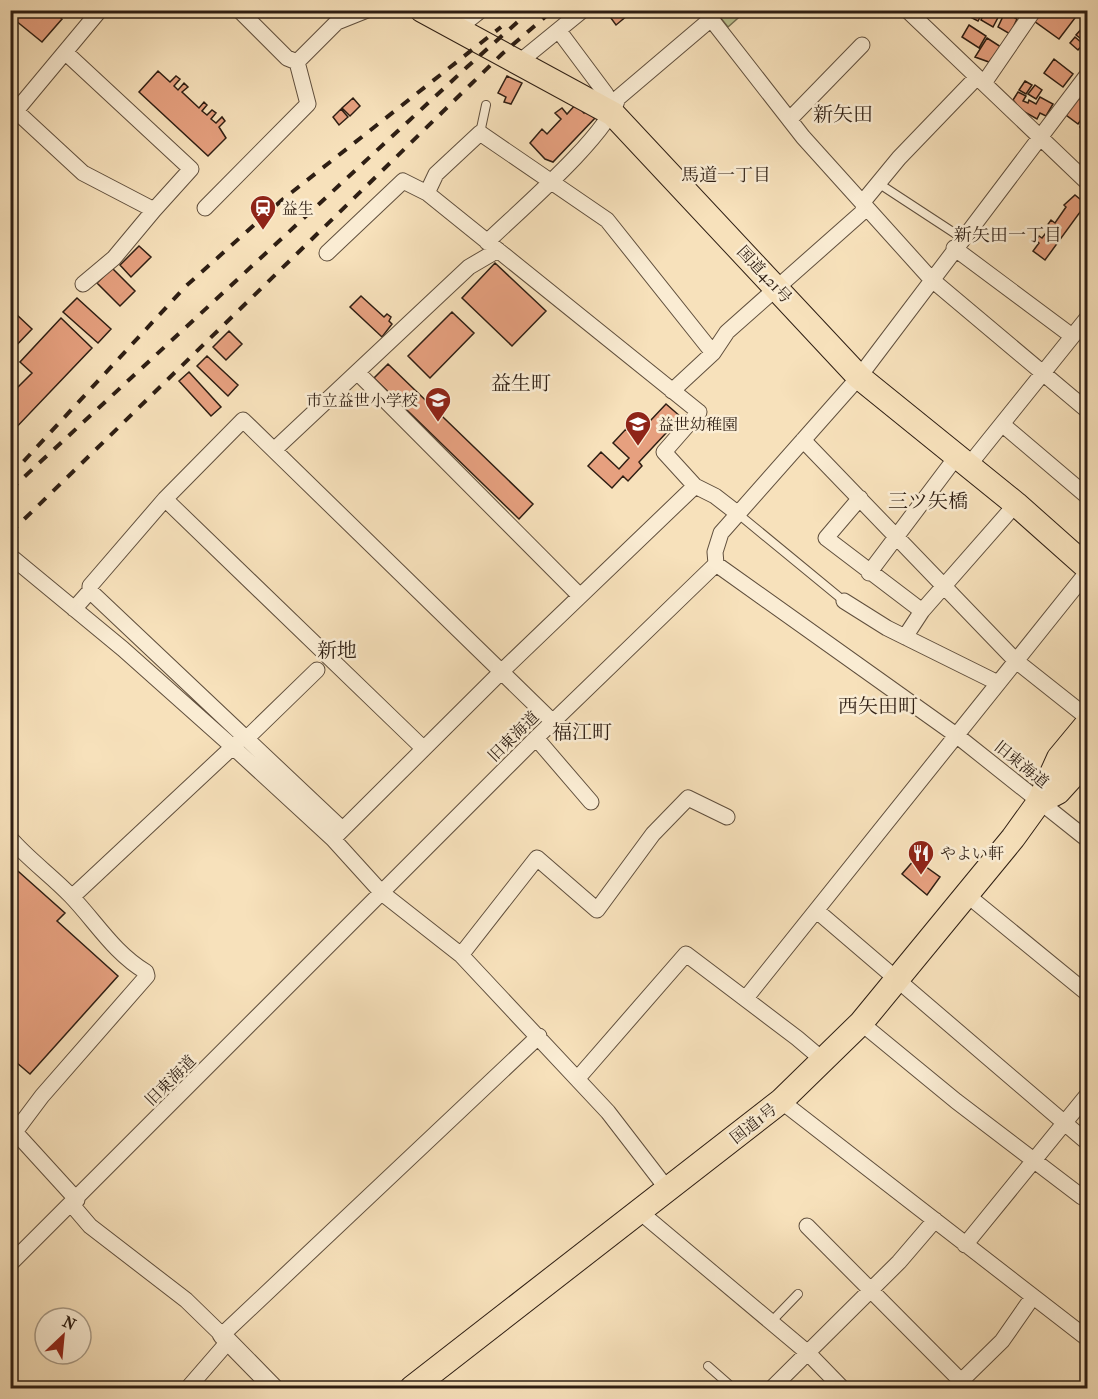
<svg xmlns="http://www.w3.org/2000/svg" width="1098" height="1399" viewBox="0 0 1098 1399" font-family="'IM FELL French Canon','Noto Serif JP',serif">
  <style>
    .green { fill: #bcc391; stroke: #757052; stroke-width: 1.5 }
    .building { fill: #e6a07f; stroke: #2e1e13; stroke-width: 1.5 }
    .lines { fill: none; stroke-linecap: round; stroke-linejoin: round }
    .service-casing { stroke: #604f3d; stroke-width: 10 }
    .minor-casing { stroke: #604f3d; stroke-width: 17 }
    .tertiary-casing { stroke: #604f3d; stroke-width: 20 }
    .trunk-casing { stroke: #2e1e13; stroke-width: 26 }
    .service { stroke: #faecd3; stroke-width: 8 }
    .minor { stroke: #faecd3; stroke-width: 15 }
    .tertiary { stroke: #faecd3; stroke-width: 18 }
    .trunk { stroke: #f7e1bb; stroke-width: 24 }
    .rail { stroke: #2e1e13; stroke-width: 4; stroke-dasharray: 10 10; stroke-linecap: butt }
    .labels { text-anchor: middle; stroke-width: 5; stroke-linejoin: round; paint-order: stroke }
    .poi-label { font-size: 16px; fill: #2e1e13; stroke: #faecd3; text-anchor: start }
    .street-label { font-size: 16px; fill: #2e1e13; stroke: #faecd3 }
    .neighbourhood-label { font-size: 18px; fill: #2e1e13; stroke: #faecd3 }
    .quarter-label { font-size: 20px; fill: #2e1e13; stroke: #faecd3 }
  </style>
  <rect width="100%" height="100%" fill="#f7e1bb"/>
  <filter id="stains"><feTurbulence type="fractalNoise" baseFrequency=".00333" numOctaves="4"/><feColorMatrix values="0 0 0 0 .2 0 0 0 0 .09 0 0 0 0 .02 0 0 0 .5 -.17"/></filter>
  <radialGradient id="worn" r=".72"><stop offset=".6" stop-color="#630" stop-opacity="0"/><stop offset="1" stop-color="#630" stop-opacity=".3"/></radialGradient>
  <path class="green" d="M715,11H746L728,27Z"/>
  <path class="building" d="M10,10H51L62,19L42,42L10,16Z
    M605,10H634L616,25Z
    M966,10H984L978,21L964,14Z
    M986,10H1002L993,27L981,20Z
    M1006,10L1015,13L1013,17L1017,19L1010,34L998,27Z
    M1042,10H1064L1075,18L1059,39L1034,21Z
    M969,25L986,36L979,48L962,37Z
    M1084,26L1088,29V41H1084L1076,35Z
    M1075,37L1083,44L1078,50L1070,43Z
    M987,38L1001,47L989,62L975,57Z
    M1054,59L1073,74L1063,87L1044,73Z
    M158,71L170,82L176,76L180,79L174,86L178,90L184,83L188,87L182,92L199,108L204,102L207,105L202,111L207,115L212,110L216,113L211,119L216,123L222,117L225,121L219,127L226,138L208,156L139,92Z
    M507,76L522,83L511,104L504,102L506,97L498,93Z
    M1025,81L1032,85L1026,94L1019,90Z
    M1035,85L1042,90L1036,99L1028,94Z
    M1018,92L1026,96L1023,101L1028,103L1029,100L1036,104L1040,97L1053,104L1046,116L1040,113L1037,119L1021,110L1013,100Z
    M353,98L360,106L350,116L342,108Z
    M1078,98L1088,105V110L1078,124L1066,115Z
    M576,104L584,113L587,109L596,117L553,162L545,159L530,143L542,129L547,134L561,119L555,113L562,108L567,114Z
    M341,109L348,117L339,125L333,117Z
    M1088,114V131L1080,127Z
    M1075,195L1086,204L1045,260L1033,251L1039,243L1036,240L1039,236L1042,238L1049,229L1046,227L1051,220L1055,223L1066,207L1064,205Z
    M139,246L151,257L131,277L120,265Z
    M495,263L546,311L512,346L462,298Z
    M112,268L135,291L120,306L97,283Z
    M361,296L384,317L387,314L391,317L389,321L392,324L382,337L350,307Z
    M77,298L111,329L98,343L63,312Z
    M452,312L474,333L430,378L408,356Z
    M16,314L32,329L10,352V319Z
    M61,318L92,348L10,434V395L32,373L20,362Z
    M229,331L242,344L226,360L213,347Z
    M207,356L238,385L228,396L197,366Z
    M388,364L533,504L519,519L374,378Z
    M189,372L221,407L211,416L179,381Z
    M666,404L681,417L639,462L642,466L628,481L623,476L612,488L588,466L601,452L619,469L629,458L613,443L626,429L635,437Z
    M915,859L940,877L927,895L902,874Z
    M10,864L65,913L57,921L118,976L30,1074L10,1057Z
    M1088,1310V1329L1084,1327L1086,1323L1081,1319Z"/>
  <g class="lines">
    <g class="service-casing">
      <path id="service" d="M480,133L486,105
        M878,183L962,238
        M737,513L844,601
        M770,1323L798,1294
        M708,1366L733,1388"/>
    </g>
    <g class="minor-casing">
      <path id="minor" d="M239,10L287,58L297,62L337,22L367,10
        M704,10L803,137L931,279L1088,411
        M907,10L1088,183
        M457,29L481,10
        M559,31L606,94L607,110
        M518,63L583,10
        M984,83L1034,10
        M17,112L83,173L154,210L191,169L65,52
        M10,118L100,10
        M790,119L862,45
        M862,203L899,158L977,77
        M205,208L308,104L297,62
        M487,242C519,211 607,136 618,98L711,19
        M954,248L1072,336
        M327,253L403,181L427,193
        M83,284L114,258L154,210
        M357,372L580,596
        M672,391L713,353L727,332L867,208
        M1002,424L1088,497
        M803,440L1016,661L1088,718
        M274,450L469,267L498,250
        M969,465L1088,317
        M695,486L664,452L699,412L427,193L436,174L480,133L607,220L713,353
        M860,498L826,538L922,611L1016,504
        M165,499L423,748
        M14,559L123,649L233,747L333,839L382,893L461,955L608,1112L668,1190
        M716,564L715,552L721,533L859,377L1088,74
        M716,564L956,735L1088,840
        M869,573L957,456
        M90,591V586L165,499L243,420L553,722
        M844,601L887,628L998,683
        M74,609L90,591L341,828
        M905,637L922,611
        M536,738L591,802
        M246,739L317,670
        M10,838C28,859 52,876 71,896C96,922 114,953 146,972L147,976L42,1096L15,1132L77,1200
        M333,839L501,672L695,486L715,496L737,513
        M967,895L1088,994
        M72,897L239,741
        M817,911L1088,1143
        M461,955L537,858L597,910L653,834L688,798L727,817
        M746,998L1088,571
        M861,1023L956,1101L1082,1197
        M578,1078L686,954L797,1038L823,1060
        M781,1101L1088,1339
        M72,1205L90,1226L186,1300L222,1335L539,1036
        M640,1212L808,1353L842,1388
        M807,1226L960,1380
        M965,1245L1088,1094
        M10,1264L536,738L716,564
        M188,1388L227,1343
        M772,1388L899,1262L935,1220
        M954,1388L1002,1341L1032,1298"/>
    </g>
    <g class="tertiary-casing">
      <path id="tertiary" d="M222,1335L274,1388"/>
    </g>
    <g class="trunk-casing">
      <path id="trunk" d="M422,10L613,114L859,377L1016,504L1088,568
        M1039,802L1058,792L1088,759
        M412,1388L781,1101L861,1023L1013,838L1039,802L1059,758L1088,723"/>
    </g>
    <use href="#service" class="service"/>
    <use href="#minor" class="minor"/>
    <use href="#tertiary" class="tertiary"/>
    <use href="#trunk" class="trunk"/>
    <path class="rail" d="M10,476L186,286L282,200L501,27
      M10,490L467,67L531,10
      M10,533L502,54L553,10"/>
  </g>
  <defs>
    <g id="station-pin" transform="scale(1.35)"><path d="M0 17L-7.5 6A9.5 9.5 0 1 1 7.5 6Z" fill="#8f2418" stroke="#faecd3"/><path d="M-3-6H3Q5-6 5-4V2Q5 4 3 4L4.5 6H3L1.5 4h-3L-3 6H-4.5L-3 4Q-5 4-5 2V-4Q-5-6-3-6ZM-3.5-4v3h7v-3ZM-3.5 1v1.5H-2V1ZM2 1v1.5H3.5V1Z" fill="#fff"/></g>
    <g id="school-pin" transform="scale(1.35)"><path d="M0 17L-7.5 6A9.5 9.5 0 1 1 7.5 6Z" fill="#8f2418" stroke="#faecd3"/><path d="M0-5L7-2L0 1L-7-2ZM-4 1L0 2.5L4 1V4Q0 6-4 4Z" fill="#fff"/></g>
    <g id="restaurant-pin" transform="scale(1.35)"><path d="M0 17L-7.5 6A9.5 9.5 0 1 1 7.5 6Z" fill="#8f2418" stroke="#faecd3"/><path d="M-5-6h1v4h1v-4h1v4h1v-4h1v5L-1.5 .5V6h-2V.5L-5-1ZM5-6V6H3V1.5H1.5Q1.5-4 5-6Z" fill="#fff"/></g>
  </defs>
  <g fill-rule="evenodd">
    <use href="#station-pin" x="263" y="208"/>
    <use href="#school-pin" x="438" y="400"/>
    <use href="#school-pin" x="638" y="424"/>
    <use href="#restaurant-pin" x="921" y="853"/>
  </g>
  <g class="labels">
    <g class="poi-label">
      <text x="282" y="214">益生</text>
      <text x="418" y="406" text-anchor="end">市立益世小学校</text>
      <text x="658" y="430">益世幼稚園</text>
      <text x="940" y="859">やよい軒</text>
    </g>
    <g class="street-label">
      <text transform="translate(765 274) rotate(47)" y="6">国道421号</text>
      <text transform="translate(513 736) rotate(-45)" y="6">旧東海道</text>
      <text transform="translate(1022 764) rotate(39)" y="6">旧東海道</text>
      <text transform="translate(170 1080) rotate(-45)" y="6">旧東海道</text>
      <text transform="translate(753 1123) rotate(-38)" y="6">国道1号</text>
    </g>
    <g class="neighbourhood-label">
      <text x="726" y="181">馬道一丁目</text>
      <text x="1008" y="241">新矢田一丁目</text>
    </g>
    <g class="quarter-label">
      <text x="843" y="121">新矢田</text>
      <text x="521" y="390">益生町</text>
      <text x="928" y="508">三ツ矢橋</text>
      <text x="337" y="657">新地</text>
      <text x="878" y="713">西矢田町</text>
      <text x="582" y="739">福江町</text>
    </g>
  </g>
  <rect width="1098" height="1399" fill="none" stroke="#f7e1bb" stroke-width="36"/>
  <rect x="12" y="12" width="1074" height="1375" fill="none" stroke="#2e1e13" stroke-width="3"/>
  <rect x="18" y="18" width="1062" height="1363" fill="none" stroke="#2e1e13" stroke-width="1.5"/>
  <g transform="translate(63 1336) rotate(26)"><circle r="28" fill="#faecd3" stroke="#a89a86" stroke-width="1.5"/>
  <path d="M0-4.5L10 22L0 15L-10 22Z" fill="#8f2418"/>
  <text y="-9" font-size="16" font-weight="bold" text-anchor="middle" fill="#2e1e13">N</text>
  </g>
  <rect width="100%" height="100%" filter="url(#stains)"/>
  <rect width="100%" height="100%" fill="url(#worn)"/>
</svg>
